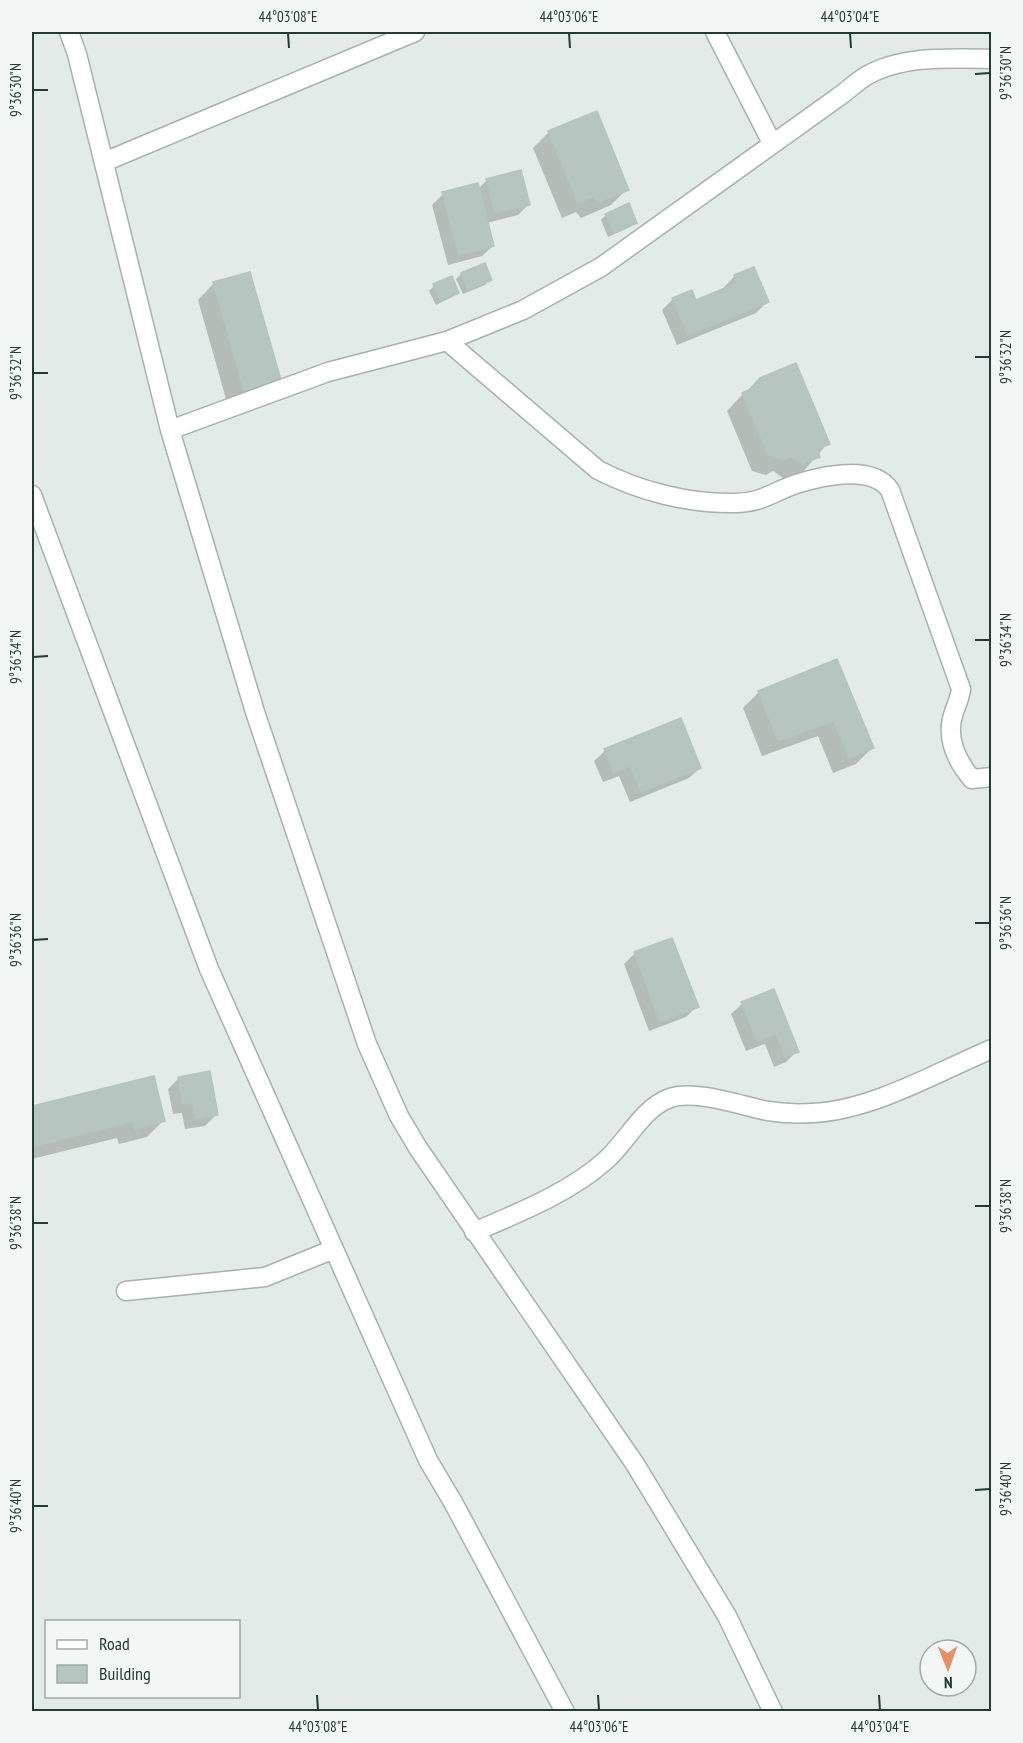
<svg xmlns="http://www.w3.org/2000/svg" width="1023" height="1743" font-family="'PT Sans Narrow',sans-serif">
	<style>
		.shadow { fill: #0003 }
		.building { fill: #b7c5c1; stroke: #b5c4bf; stroke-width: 1.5 }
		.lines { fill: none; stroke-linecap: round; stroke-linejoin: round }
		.minor-casing { stroke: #a5b2ae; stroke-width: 21 }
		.minor { stroke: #fff; stroke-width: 18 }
		.ticks { fill: none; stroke: #233a36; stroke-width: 2 }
		.neatline { fill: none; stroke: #233a36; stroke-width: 2 }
		.ticks-label { font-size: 15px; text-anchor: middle; fill: #233a36 }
	</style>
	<rect width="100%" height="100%" fill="#e2ebe7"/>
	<path class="shadow" d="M549,132L627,189L611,205L581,218L576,212L562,218L533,148Z
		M487,180L529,204L518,215L487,223L493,246L482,256L448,265L432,205L443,194L478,189Z
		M606,215L635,222L630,227L608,237L601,220Z
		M484,265L490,279L485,285L463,294L456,279L461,274Z
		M735,276L767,302L756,313L677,345L662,310L673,299L695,302L725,289L724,287Z
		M214,283L279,380L263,396L228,406L198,300Z
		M434,286L457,292L452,297L436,305L429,291Z
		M743,394L828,443L802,473L786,480L773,471L766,475L752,471L727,411Z
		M836,661L872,748L856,764L833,773L818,736L762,756L743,708L759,692Z
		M605,751L700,768L689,778L630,802L619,776L603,782L594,761Z
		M635,953L697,1006L686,1017L649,1031L624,964Z
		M742,1004L797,1051L786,1062L774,1067L765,1044L746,1051L731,1014Z
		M153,1078L163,1121L147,1137L119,1144L117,1138L32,1159V1107Z
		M179,1078L216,1115L205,1126L185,1129L182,1113L173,1114L168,1089Z"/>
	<path class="building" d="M597,111L629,190L598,202L593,197L578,203L548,131Z
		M521,170L530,205L495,213L486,179Z
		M478,183L494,246L459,255L442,192Z
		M629,203L637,223L614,233L605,214Z
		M485,263L492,280L468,290L461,273Z
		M754,267L769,302L688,335L672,298L692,290L696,300L737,283L734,275Z
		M250,272L281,380L244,391L213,282Z
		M452,276L459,293L441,301L433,284Z
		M796,363L830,444L817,449L820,457L802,464L790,456L784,460L768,455L742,393L749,390L760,378Z
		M837,659L874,748L849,758L834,721L778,741L758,691Z
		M681,718L701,768L641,792L630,766L614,773L604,749Z
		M672,938L699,1007L660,1022L634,952Z
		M774,989L799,1052L785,1057L776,1034L757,1041L741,1002Z
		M210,1071L218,1115L196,1119L192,1103L183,1104L178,1077Z
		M154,1076L165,1121L135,1129L133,1122L32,1147V1106Z"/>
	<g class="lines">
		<defs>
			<path id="minor" d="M69,32L77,54L170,430L255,712L367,1044L399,1116L418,1148L635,1464L727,1616L773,1712
				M715,32L772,143
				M104,162L415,32
				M447,341L598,470C639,491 688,504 735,503C761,503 773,492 796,484C822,476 872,464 890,490L961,689C960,698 957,703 954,712C945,737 956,760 972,779L992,777
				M170,430L328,372L447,341L523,310L601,267L837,98C846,92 854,84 863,78C898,55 951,58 992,59
				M32,495L209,969L428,1460L454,1504L565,1712
				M474,1232C518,1213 569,1193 605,1161C627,1142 642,1108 670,1098C694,1089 742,1106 768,1111C781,1113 799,1114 813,1113C873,1110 937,1072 992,1049
				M126,1291L265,1277L334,1249"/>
		</defs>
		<use href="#minor" class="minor-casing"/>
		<use href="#minor" class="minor"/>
	</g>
	<path class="ticks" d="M288,33L289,48M569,33L570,48M850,33L851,48M975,74L990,73M33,90H48M975,357H990M33,373H48M975,640H990M33,657L48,656M975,923H990M33,940L48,939M975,1206H990M33,1223H48M975,1490L990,1489M33,1506H48M317,1695L318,1710M598,1695L599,1710M879,1695L880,1710"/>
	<rect width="1023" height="1743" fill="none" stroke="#f2f7f5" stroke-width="66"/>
	<rect x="45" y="1620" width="195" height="78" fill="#f2f7f5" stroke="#9faba9" stroke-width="1.5"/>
	<rect x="57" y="1640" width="30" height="9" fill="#ffffff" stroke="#9faba9" stroke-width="1.5"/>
	<text x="99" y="1650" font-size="18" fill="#233a36">Road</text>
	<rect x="57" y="1665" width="30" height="18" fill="#b7c5c1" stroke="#9faba9" stroke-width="1.5"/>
	<text x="99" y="1680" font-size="18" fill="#233a36">Building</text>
	<g transform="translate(948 1668) rotate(179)"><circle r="28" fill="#f2f7f5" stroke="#9faba9" stroke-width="1.5"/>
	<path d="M0-4.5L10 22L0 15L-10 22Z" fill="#e59065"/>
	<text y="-9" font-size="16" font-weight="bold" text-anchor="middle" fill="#233a36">N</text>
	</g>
	<rect x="33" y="33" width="957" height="1677" class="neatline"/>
	<g class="ticks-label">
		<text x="288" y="22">44°03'08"E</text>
		<text x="569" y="22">44°03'06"E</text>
		<text x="850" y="22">44°03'04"E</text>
		<text transform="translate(1006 73) rotate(-90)" y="5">9°36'30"N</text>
		<text transform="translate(16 90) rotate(-90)" y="5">9°36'30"N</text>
		<text transform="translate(1006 357) rotate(-90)" y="5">9°36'32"N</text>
		<text transform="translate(16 373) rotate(-90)" y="5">9°36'32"N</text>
		<text transform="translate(1006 640) rotate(-90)" y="5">9°36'34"N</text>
		<text transform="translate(16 657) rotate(-90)" y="5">9°36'34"N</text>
		<text transform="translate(1006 923) rotate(-90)" y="5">9°36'36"N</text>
		<text transform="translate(16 940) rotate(-90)" y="5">9°36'36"N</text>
		<text transform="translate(1006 1206) rotate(-90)" y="5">9°36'38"N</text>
		<text transform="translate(16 1223) rotate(-90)" y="5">9°36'38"N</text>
		<text transform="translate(1006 1489) rotate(-90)" y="5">9°36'40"N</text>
		<text transform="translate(16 1506) rotate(-90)" y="5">9°36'40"N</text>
		<text x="318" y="1732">44°03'08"E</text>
		<text x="599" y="1732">44°03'06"E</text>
		<text x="880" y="1732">44°03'04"E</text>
	</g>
</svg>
